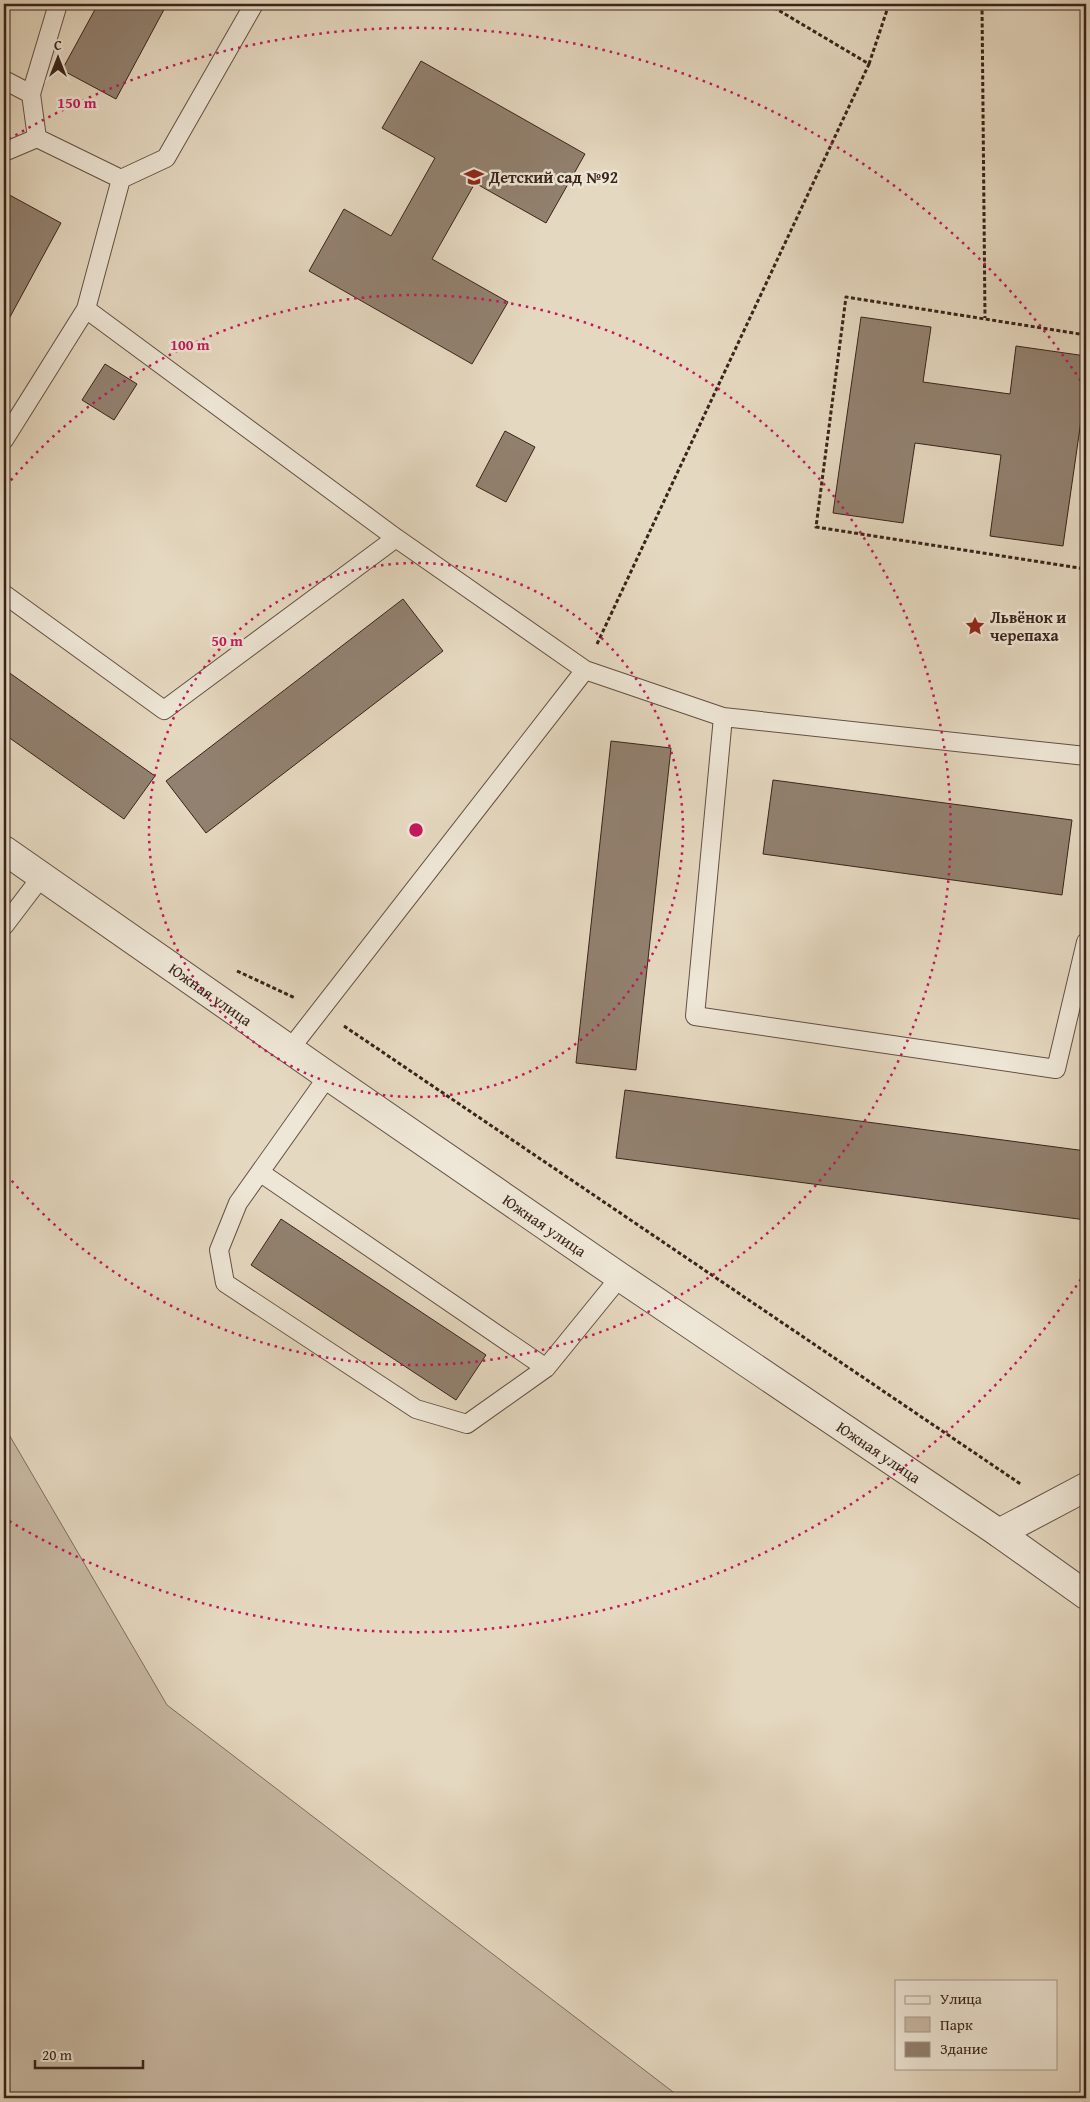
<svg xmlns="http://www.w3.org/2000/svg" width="1090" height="2102" font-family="'Gentium Book Plus',serif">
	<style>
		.green { fill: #c8b9a4; stroke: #806e5f }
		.building { fill: #928170; stroke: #39231a }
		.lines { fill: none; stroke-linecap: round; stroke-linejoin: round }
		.service-casing { stroke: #645044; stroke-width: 20 }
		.minor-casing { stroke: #645044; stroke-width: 30 }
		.tertiary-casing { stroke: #645044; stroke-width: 30 }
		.path { stroke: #39231a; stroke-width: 3; stroke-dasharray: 4 2.5; stroke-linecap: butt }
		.service { stroke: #eee6d6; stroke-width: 18 }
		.minor { stroke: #eee6d6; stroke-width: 28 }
		.tertiary { stroke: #eee6d6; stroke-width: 28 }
		.ring { fill: none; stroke: #c2185b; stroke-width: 2.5; stroke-dasharray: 2.5 5 }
		.labels { text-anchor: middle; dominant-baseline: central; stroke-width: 5; stroke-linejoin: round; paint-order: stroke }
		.poi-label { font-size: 16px; font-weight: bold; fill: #39231a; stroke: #eee6d6; text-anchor: start }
		.street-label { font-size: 16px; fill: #39231a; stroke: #eee6d6 }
		.centre { fill: #c2185b; stroke: #eee6d6; stroke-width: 2.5 }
		.ring-label { font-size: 15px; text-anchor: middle; font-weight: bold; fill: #c2185b; stroke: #eee6d6; stroke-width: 5; stroke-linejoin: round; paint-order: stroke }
	</style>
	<rect width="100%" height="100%" fill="#e5d8c0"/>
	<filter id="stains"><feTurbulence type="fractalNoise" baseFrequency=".004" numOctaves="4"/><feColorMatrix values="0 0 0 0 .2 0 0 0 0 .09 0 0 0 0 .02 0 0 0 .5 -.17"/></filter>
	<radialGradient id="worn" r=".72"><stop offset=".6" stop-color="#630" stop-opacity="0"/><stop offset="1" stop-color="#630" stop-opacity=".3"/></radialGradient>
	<path class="green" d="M4,1426L167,1705L681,2098H4Z"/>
	<path class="building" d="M98,4H167L116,99L62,70Z
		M421,61L585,154L546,223L475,183L432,259L508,302L472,364L309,271L344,209L391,236L435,158L382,128Z
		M4,192L61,223L4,328Z
		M861,317L931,327L923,382L1010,394L1016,346L1086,356V386L1063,546L990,536L1001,455L915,443L903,523L833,513Z
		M105,364L137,384L114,420L82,400Z
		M505,431L535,447L506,502L476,486Z
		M403,599L443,651L206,833L166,781Z
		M4,669L155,776L124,819L4,734Z
		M611,741L671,748L636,1070L576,1063Z
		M773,780L1072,820L1062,895L763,854Z
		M625,1090L1086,1151V1220L616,1158Z
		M281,1219L486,1355L456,1400L251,1265Z"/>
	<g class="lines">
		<defs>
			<path id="service" d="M58,4L31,94L37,138L121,179L166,158L254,4
				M4,80L31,94
				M4,152L37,138
				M121,179L86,309L396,538L585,670L723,717L1086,756
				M4,440L86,309
				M4,594L164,710L396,538
				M723,717L695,1016L1056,1069L1086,942
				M4,926L42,876
				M290,1049L585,670
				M328,1076L238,1203L219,1250L225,1283L416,1409L467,1424L546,1368L620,1277
				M261,1173L546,1368"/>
			<path id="minor" d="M999,1533L1086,1487"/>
			<g id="tertiary">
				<path id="s1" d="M4,850L328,1076L620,1277L999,1533L1086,1595"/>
			</g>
		</defs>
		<use href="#service" class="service-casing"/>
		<use href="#minor" class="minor-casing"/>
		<use href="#tertiary" class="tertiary-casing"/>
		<path class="path" d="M982,4L985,318
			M869,64L889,4
			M1086,335L846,297L816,527L1086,569
			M597,644L869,64L768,4
			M237,971L295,998
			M344,1026L1022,1485"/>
		<use href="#service" class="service"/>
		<use href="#minor" class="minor"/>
		<use href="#tertiary" class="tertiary"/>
	</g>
	<g class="ring">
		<circle cx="416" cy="830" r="267"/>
		<path d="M6 486A535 535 0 1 1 6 1174"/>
		<path d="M1085 1273A802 802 0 0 1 9 1521M9 139A802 802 0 0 1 1085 387"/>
	</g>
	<defs>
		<symbol id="school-bare" viewBox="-9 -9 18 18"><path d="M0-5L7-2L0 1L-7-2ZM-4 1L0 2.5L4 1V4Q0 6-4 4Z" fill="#8f2418" stroke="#eee6d6" stroke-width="2.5" paint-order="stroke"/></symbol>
		<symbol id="sight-bare" viewBox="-9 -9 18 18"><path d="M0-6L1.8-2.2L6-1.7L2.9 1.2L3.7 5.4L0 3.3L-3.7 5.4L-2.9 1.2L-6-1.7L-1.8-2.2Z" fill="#8f2418" stroke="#eee6d6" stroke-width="2.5" paint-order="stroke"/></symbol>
	</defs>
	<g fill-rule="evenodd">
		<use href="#school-bare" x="460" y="163" width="28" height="28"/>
		<use href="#sight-bare" x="961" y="612" width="28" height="28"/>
	</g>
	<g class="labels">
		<g class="poi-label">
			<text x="489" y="177">Детский сад №92</text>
			<text x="990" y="617">Львёнок и<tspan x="990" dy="18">черепаха</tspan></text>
		</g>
		<g class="street-label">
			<text stroke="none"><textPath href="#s1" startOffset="252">Южная улица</textPath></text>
			<text stroke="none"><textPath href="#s1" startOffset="658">Южная улица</textPath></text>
			<text stroke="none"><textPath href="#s1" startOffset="1062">Южная улица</textPath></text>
		</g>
	</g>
	<circle cx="416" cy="830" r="8" class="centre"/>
	<g class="ring-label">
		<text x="77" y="108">150 m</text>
		<text x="190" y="350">100 m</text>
		<text x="227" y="646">50 m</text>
	</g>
	<rect width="1090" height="2102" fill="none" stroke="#e5d8c0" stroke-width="20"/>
	<rect x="5" y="5" width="1080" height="2092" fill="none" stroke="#39231a" stroke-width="2.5"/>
	<rect x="10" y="10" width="1070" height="2082" fill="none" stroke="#39231a"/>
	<rect x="895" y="1980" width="162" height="90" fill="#eee6d6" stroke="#a6988b"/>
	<rect x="905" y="1996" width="25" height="8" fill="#eee6d6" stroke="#a6988b"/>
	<text x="940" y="2004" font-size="15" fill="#39231a">Улица</text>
	<rect x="905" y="2017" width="25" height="15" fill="#c8b9a4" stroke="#a6988b"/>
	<text x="940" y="2030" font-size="15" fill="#39231a">Парк</text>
	<rect x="905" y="2042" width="25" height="15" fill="#928170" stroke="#a6988b"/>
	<text x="940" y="2054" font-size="15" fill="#39231a">Здание</text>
	<g transform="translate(58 58)" stroke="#eee6d6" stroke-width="4" paint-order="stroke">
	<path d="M0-4L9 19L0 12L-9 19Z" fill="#39231a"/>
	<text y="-8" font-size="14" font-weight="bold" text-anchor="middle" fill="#39231a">С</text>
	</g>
	<path d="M35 2060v8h108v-8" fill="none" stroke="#39231a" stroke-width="2.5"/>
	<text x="42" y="2060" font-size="15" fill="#39231a" stroke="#eee6d6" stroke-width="4" paint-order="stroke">20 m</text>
	<rect width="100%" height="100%" filter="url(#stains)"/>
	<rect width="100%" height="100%" fill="url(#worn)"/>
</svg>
